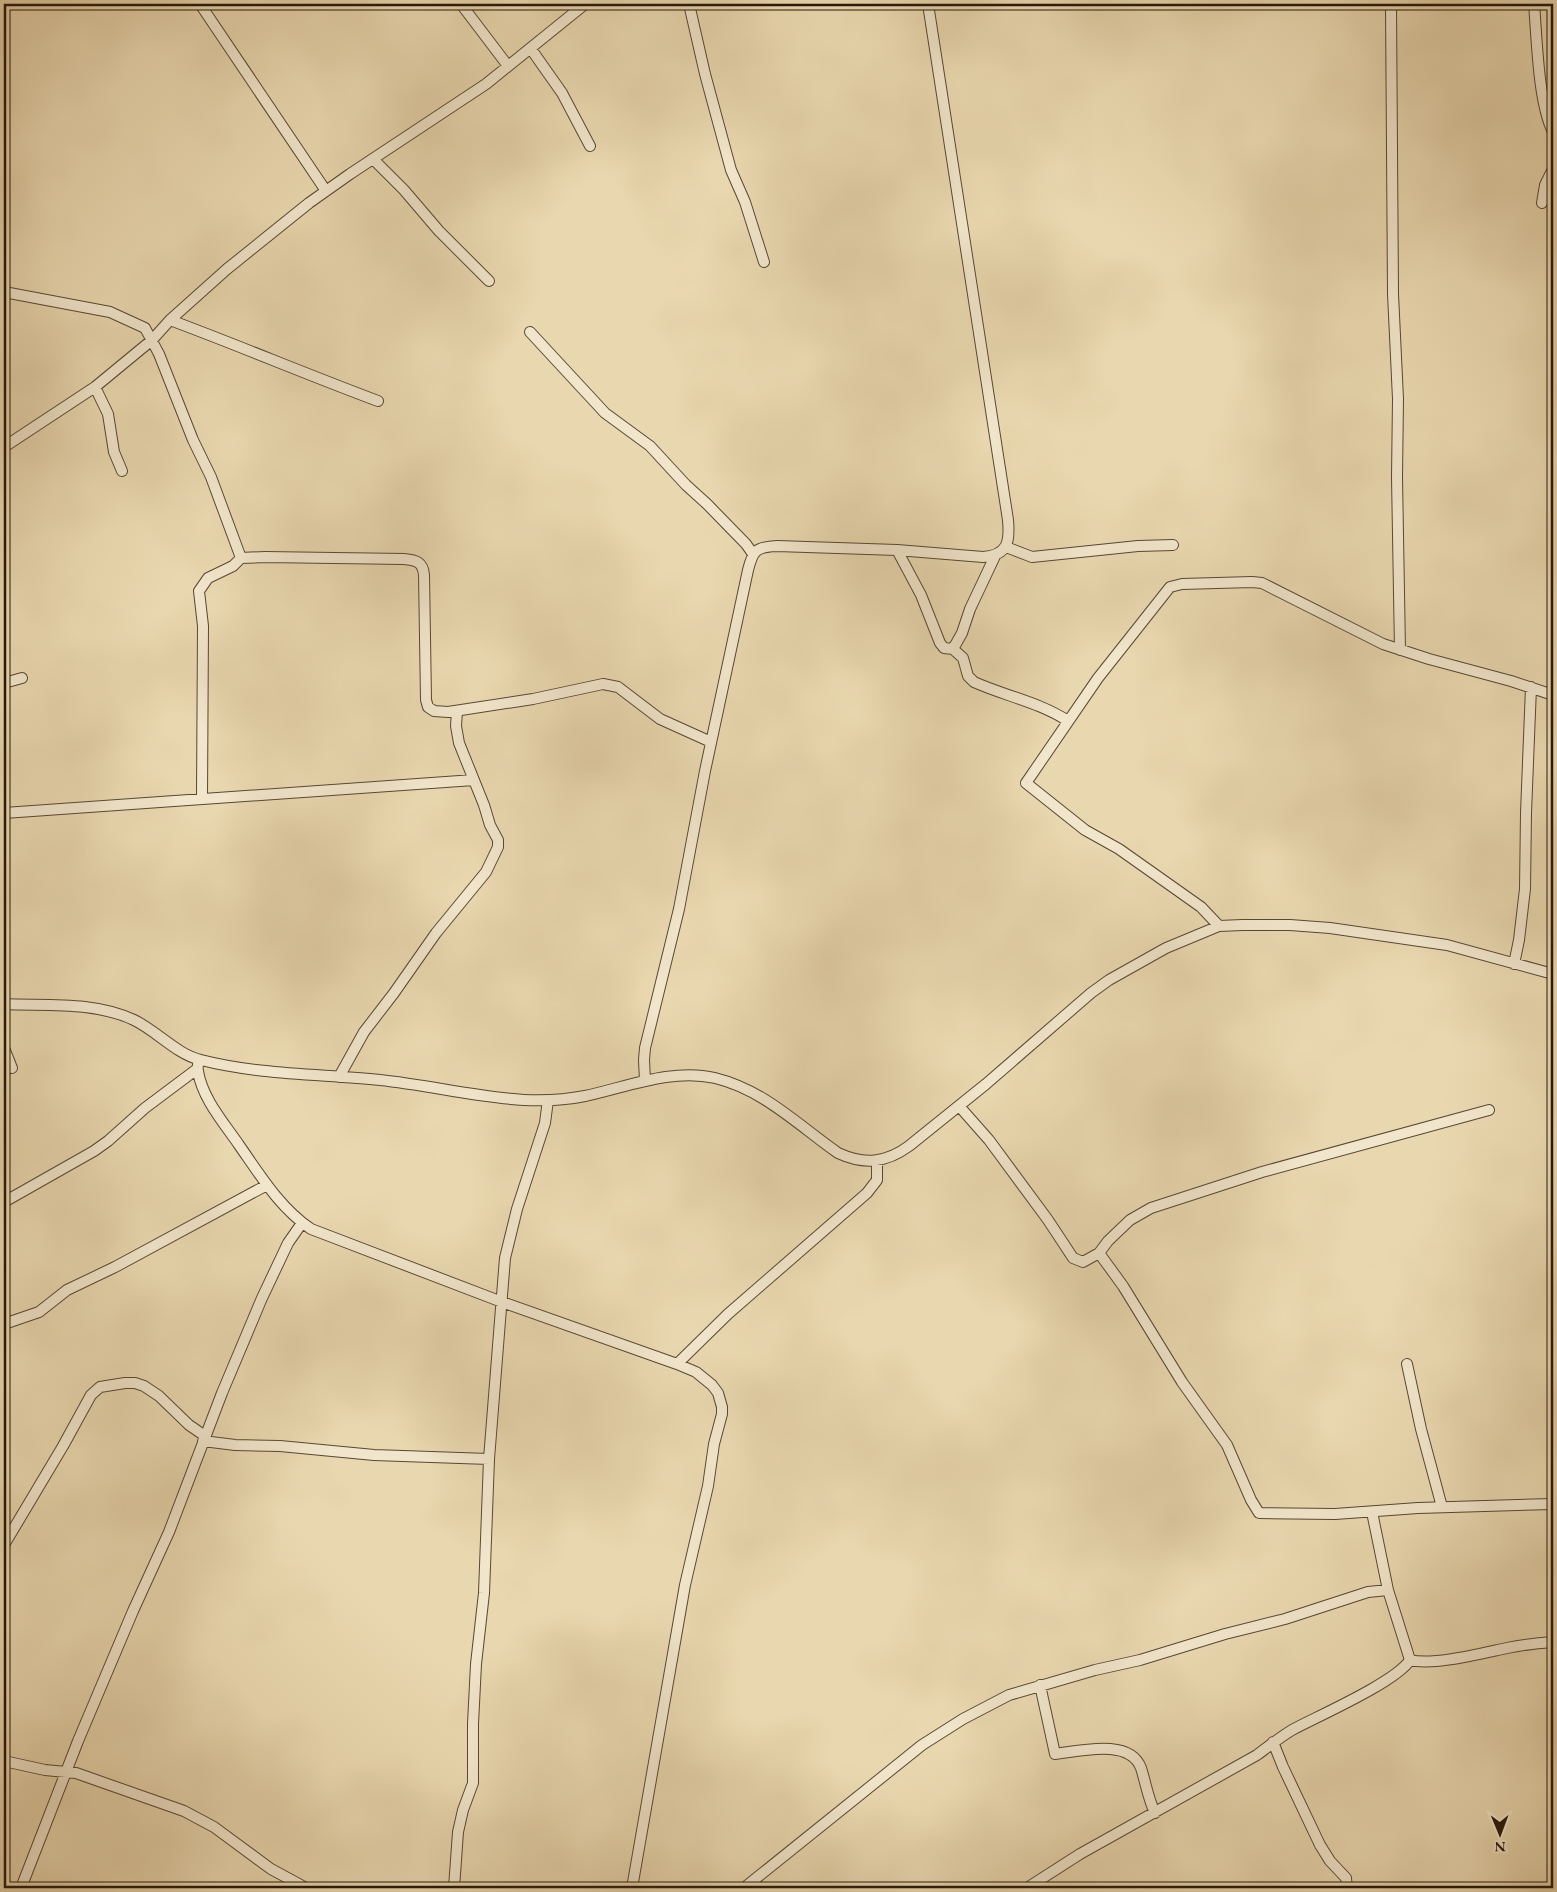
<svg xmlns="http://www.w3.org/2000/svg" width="1557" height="1892" font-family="'EB Garamond',serif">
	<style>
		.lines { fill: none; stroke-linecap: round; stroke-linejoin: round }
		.street-casing { stroke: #574834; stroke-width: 12 }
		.street { stroke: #f1e5cb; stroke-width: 10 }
	</style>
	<rect width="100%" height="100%" fill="#e9d7af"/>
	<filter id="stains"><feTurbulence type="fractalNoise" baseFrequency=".004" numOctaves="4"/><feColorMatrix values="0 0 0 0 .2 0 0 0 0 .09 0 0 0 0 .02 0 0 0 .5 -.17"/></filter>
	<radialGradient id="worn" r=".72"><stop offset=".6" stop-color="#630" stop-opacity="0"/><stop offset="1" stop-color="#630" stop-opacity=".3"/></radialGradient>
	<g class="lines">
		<defs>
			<path id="street" d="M200,4L326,191
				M461,4L508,66
				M689,4L705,74L731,170L745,202L764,262
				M1391,4L1393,294L1398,399L1397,477L1400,650
				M1534,4C1537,39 1538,102 1553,132
				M531,49L562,93L590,146
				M373,159L404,190L439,231L489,281
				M1542,203L1545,185L1553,169
				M4,292L110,312L145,328L159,354L193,440L211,477L241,558L233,566L208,578L199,591L203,626L202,798
				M170,320C240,346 308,375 378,401
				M530,332L605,413L650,446L686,485L707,504L746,544L753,554
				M95,387L108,414L114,452L122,471
				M4,447L95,387L152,340L170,320L227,269L309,203L350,174L486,84L585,4
				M1006,547L1032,557L1138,546L1173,545
				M897,550L921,595L940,643L944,648L953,649
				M995,556L970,609L962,633L953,649L963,658L968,676L974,682C1005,696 1039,702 1068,721
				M241,558L265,557L404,559C416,560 423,562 424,575L426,700L428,707L434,711L448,712L533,699L603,684L618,687L660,719L711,742
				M4,683L22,678
				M4,813L474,780
				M1219,926L1201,907L1119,849L1085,830L1026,783L1098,678L1170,587L1182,584L1252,582L1262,583L1383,644L1429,659L1511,681L1553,695
				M1514,964L1519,940L1525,889L1526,813L1531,687
				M4,1004C46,1006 94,1001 134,1020C157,1031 176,1054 201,1060C260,1075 321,1074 380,1080C428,1085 476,1097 524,1100C545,1101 565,1100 585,1096C627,1087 672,1068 715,1078C764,1090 798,1125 838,1153C864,1165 886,1163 909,1146L986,1084L1091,993L1109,980L1166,948L1219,926L1242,925H1290L1330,928L1447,945L1553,974
				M4,1048L12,1068
				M199,1060C198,1064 197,1067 198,1071C202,1098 224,1123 239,1145C260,1175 280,1208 311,1229L502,1302L677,1364L696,1372L712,1385L718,1393L722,1407V1414L714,1444L708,1486L685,1585L632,1888
				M339,1077L364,1032L394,993L436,933L486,872L498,847V840L490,825L484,805L459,743L456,726L457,711
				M645,1081L644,1060L645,1048L679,909L705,771L748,570C753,550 756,547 777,546L897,550L983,557C1008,555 1010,542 1008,520L928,4
				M959,1106L989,1140L1048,1220L1073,1258L1083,1262L1099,1253L1123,1286L1182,1382L1227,1445L1251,1500L1259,1513L1335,1514L1418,1508L1553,1504
				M4,1202L94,1151L108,1141L145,1108L197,1069
				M1099,1253L1108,1241L1130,1220L1151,1208L1262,1172L1489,1110
				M4,1324L39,1312L67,1290L115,1267L267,1185
				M677,1364L728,1314L867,1193L877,1180V1162
				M1407,1364L1421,1429L1442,1507
				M203,1441L235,1445L280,1446L374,1455L489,1459
				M1372,1512L1388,1590L1410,1660
				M4,1545L63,1446L91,1395L100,1387L125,1383H135L144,1386L159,1396L189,1425L205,1436
				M1410,1660C1433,1666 1483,1653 1507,1648C1522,1645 1538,1643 1553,1642
				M1040,1685L1055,1754C1080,1751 1130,1738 1141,1768C1146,1784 1148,1798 1155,1813
				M1273,1742L1283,1767L1320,1845L1330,1861L1346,1878L1347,1888
				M4,1761L45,1770L76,1773L184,1811L214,1827L271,1869L306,1888
				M21,1888L78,1741L133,1611L169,1532L222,1393L262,1298L288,1243L302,1223
				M454,1888L458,1832L463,1810L473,1783V1724L476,1664L484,1593L489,1459L505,1258L517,1209L545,1123L548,1100
				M744,1888L922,1745L963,1719L1009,1695L1095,1670L1140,1660L1225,1634L1285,1619L1368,1592L1388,1590
				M1027,1888L1080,1854L1257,1755C1269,1746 1279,1738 1292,1730C1318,1716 1396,1682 1410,1660"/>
		</defs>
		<use href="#street" class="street-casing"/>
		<use href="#street" class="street"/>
	</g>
	<rect width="1557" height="1892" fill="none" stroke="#e9d7af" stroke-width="20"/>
	<rect x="5" y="5" width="1547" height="1882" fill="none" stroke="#26180b" stroke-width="2.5"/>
	<rect x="10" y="10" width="1537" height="1872" fill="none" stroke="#26180b"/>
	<g transform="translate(1500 1834) rotate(179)" stroke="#f1e5cb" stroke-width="4" paint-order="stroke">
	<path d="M0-4L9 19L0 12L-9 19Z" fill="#26180b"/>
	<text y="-8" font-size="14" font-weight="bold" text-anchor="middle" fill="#26180b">N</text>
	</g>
	<rect width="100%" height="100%" filter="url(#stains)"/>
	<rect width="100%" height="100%" fill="url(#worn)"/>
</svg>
